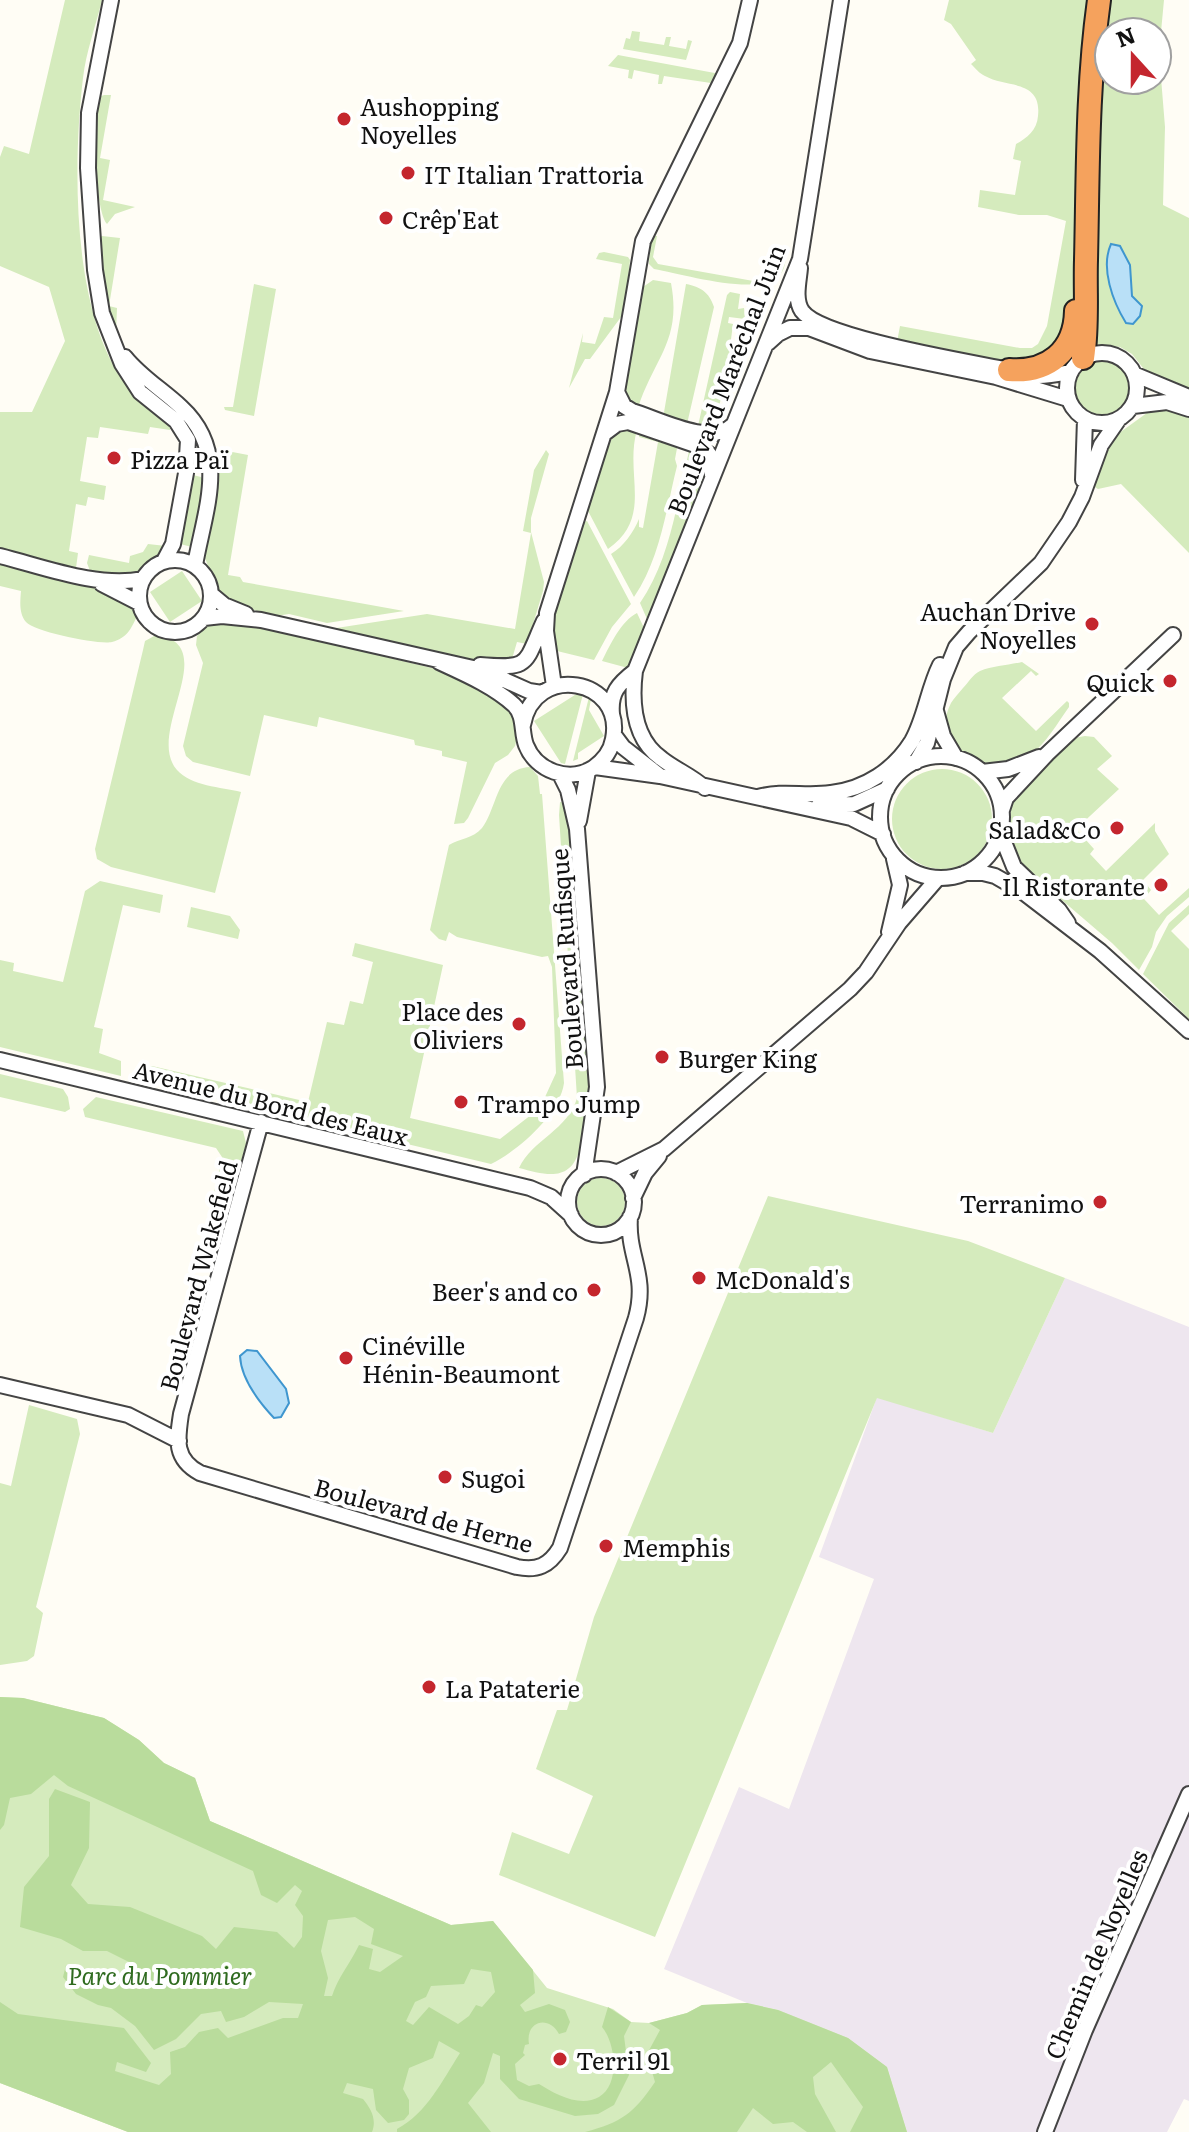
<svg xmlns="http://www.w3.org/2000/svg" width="1189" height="2132" font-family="Literata,serif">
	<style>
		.industrial { fill: #eee6ef }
		.green { fill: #d5ebbd; fill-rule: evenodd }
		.forest { fill: #b9dc9c; fill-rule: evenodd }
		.water { fill: #b9e0f7; stroke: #3f96cf; stroke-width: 2 }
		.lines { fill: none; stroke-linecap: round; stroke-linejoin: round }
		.minor-casing { stroke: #444; stroke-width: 18 }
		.highway-casing { stroke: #222; stroke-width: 26 }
		.minor { stroke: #fff; stroke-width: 14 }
		.highway { stroke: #f5a25d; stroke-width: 22 }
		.poi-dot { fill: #c4262e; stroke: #fff; stroke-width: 3 }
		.labels { text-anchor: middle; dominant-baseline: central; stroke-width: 8; stroke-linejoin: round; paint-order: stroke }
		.poi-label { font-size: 24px; fill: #111; stroke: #fff; text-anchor: start }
		.street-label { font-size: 24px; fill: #111; stroke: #fff }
		.park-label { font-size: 24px; font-style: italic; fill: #2f6b1f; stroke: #fff }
	</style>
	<rect width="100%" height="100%" fill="#fffdf5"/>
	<path class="industrial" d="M1065,1278L1189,1327V2101L1184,2099L1167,2132H907L887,2067L778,2010L747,2003L664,1969L739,1787L789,1809L874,1579L819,1557L877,1397L993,1433Z"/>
	<path class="green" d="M65,0H102C96,25 86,52 83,78C72,170 67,378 171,421L170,430L150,427L148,434L100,427L98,438L87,437L80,481L106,486L104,500L88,497L86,506L76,504L69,551L78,553L76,568L0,550V412H32L65,341L49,287L0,266V157L4,146L29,154Z
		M949,0H1091L1074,229L1073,321L1060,349L1016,366L897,342L900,326L1020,348H1032L1038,344L1047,326L1066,221L1047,215H1019L978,207L980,190L1015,195L1021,161L1013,159L1016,144C1027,138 1037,130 1038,116C1042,79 1006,88 985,76C980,74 975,68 971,64L976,60L951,24L944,20Z
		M1107,0H1164L1159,53L1165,127L1163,205L1189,218V394L1151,378L1132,354L1120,347L1091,344L1095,133ZM1109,32H1157V80H1109Z
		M632,31L640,32L639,41L664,45L666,37H671L669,46L686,49L688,40L692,41L686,60L623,49L626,38L630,39Z
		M618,55L720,74L710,92L711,83L664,76L662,84H658L659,75L634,70L632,79L628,78L629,70L608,66Z
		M104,95H111L100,158L110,160L103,200L135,207L115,214L107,224C94,209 93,117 99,97Z
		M102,236L120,238L109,306L117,308L116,333L108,313L97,240Z
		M651,236H657L653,257L658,264L759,282L761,274H768L772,255L787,254C785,262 785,271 778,277C755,296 683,274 654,269L649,264Z
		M604,252L628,257L630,260L625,307L621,317L590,359H585L569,388L583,333L582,342L595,344L604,317L613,318L622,264L596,259L599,253Z
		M653,280L671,283C682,341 654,358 638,408C627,403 626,395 626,384L643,287Z
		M254,284L276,289L254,416L225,410L224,407H233Z
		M686,284C701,287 709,292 714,307L687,424L663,418Z
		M730,292L740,294L738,309L744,308L745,319L729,317L728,323L733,324L730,347L735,357L728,362L715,428L698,426L727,295Z
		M1074 387a28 28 0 1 1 56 0a28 28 0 1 1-56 0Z
		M1164,409L1189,418V553L1121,484L1098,489L1093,486L1103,450L1107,451L1115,436L1151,410Z
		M618,429L637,430C624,474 654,517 608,549L587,509L611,438Z
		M640,431L678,443L675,459L677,466C666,510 660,559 634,597L611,554C624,546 633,533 639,519V527L643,528L658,442L639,437Z
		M690,447L698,449L708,468L647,619L640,603C671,558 677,500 690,447Z
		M222,450L248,455L228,575L240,577L243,582L404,611L327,623L289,614L276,616L257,611L228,601L219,594L203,553L219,456Z
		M546,450L549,454L531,518V532L544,582L543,591L527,644L517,642L512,659C451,664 388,643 330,629L427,614L515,629L531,533L523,531L534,470Z
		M193,475L201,477L204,481L192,547L180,544Z
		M587,521L631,604L612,627L594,660L557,651C545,609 570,562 584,522Z
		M148,544L166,546L159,558L136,576L90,571L87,563L89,555L129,563L130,556L143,552Z
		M0,564L86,585L129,600L137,616C131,629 127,638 112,642C99,645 35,632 26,622C19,614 20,602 21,591L0,586Z
		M182,571L202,601L170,622L150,592Z
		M637,613L644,628L628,668L602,661C610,645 621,621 637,613Z
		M217,621L261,627L440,670L491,694V698L514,714L517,738L515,746L508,755L495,763L468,818L464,823L454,824L467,762L442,756V751L415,745L414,740L319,717L317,727L264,715L250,776L193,762L186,756L183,746L203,663L196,645L197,636L207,625Z
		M156,635C224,644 144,733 177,770C191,786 221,787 241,792L215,893L111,867L97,859L95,849L143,650L145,641Z
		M1022,662L1039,674L1036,676L1031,671L1002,698L1036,731L1067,701L1069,703V707C1058,722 1046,744 1030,755C989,781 927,748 951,703C954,698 959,693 963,688C968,683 973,674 980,671C993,666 1009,665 1022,662Z
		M578,693L583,694L565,764L561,763L534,721Z
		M589,697L591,699L589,710L604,736L578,753V759L573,761Z
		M1085,736L1094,737L1112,756L1097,769L1119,789L1076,829L1094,849L1090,854L1106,871L1155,823V831L1169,854L1143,880L1151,890L1144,899L1159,915L1189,888V897L1167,916L1156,932L1152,947L1139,970L1112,943L1028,871L1015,854L1008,836L1012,803L1018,791L1074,738Z
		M530,767L538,776L540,794H542L564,1083C560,1114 518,1151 491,1164L139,1080L142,1069L152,1066L308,1102L327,1022L344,1025L350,1001L363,1004L373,962L352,956L355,943L443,965L410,1118L500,1139L540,1108L556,1073L552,967L548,956L542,957L457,937L449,932L446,941L439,939L430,930L449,845C460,838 473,839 482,828C498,806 496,769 530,767Z
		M892 819a50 50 0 1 1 100 0a50 50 0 1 1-100 0Z
		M560,802L567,803L572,825L591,1084L584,1128V1148H580C571,1183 546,1175 519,1168C532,1140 569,1129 577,1098L559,815Z
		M100,881L163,895L160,913L123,905L94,1027L103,1029L99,1053L121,1061V1076L0,1047V960L14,963L13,971L63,982L85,891Z
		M1189,905V914L1171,931L1189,949V1019L1143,974L1169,923Z
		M191,907L230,916L240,930L238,939L187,927Z
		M0,1074L63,1089L68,1097L70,1109L65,1112L0,1097Z
		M96,1097L243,1131L246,1143L230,1204L221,1207L213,1197L222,1157L216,1148L85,1117L83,1109Z
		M577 1202a24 24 0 1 1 48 0a24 24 0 1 1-48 0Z
		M768,1196L968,1241L1065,1278L993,1433L877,1398L655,1937L499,1875L512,1832L569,1854L593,1796L536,1769L557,1710H567L594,1617Z
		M29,1405L77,1419L80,1434L36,1607L43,1613L34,1656L27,1661L0,1665V1483L11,1486Z
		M0,1697L23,1698L104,1718L139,1740L164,1763L195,1778L210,1821L451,1925L493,1921L547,1988L613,2009L631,2022L649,2023L687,2013L702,2005L747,2003L778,2010L848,2038L887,2067L907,2132H128L0,2083Z"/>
	<path class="forest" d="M0,1697L23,1698L104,1718L139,1740L164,1763L195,1778L210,1821L451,1925L493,1921L533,1970L535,1993L520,2005L525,2012L549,2004L565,2010L570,2022L566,2032L559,2034C548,2014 525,2022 529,2044L525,2045L523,2053L525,2055L515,2064L517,2080L529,2086L539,2084C555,2094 580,2108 599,2097C621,2084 615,2042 602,2027L608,2007L631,2022L624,2036L629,2075L614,2105L598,2114L575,2116L519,2099L500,2079V2056L493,2053L484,2083L468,2103L491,2132H397V2129C427,2113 442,2081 460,2053L439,2041L433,2058L409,2068L403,2089L409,2100V2114L404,2120L388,2123L376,2110L373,2089L347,2083L343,2093L363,2099C371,2109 377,2119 372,2132H128L0,2083V2002L18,2014L124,2028L151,2063L146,2072L117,2062L115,2071L159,2085L171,2074L170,2052L185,2047L199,2032L218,2028L228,2038L283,2018H298L303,2004L269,2002L244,2017L226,2022L221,2011L201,2014L176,2039L154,2050L135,2026L111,2008L98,2005L76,1994L63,1977L66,1965L90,1969L119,1982L129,1962L107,1951H83L61,1939L20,1927L24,1887L49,1856V1799L55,1789L90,1802L89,1848L71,1885L88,1904L130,1907L202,1936L216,1949L234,1927L277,1932L294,1948L302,1937L303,1916L295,1905L302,1891L295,1885L277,1903L261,1895L253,1871L68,1786L54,1775L31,1794L10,1798L4,1825L0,1830ZM355,1917L374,1929L371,1944L403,1956L380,1972L369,1969L373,1949L359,1945C350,1964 338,1977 332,1996H324L328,1978L321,1951L328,1920ZM471,1969L491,1972L495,1992L482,2007L476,2005L469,2016L458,2024L429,2007L413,2025L406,2021L415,2002L426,1997L431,1986L464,1984Z
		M747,2003L778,2010L848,2038L887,2067L907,2132H850L863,2107L831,2062L813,2077L815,2094L836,2132H807L793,2122L773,2124L753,2108L737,2132H585C622,2122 633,2114 655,2082L647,2054L660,2030L649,2023L687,2013L702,2005Z"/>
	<path class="water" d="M1111,244L1120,246L1130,265L1132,296L1142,306L1140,316L1133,324L1126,323C1113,302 1100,268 1111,244Z
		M247,1350L257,1351L286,1389L289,1403L281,1417L274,1418C259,1402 241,1378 240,1356Z"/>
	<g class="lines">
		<defs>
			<path id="minor" d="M111,0L89,113L88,168L95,270L102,313L122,364L140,392L176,421L188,440L186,473L173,544L164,561
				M800,268C799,281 794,299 802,311C821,338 971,362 1009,370C1031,379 1047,376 1071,372
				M768,343L778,334L790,328H809L870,351L996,377L1068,399
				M1067 388a35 35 0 1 1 70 0a35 35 0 1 1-70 0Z
				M125,357C141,377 163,390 181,407C230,452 205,509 195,565
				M1136,375L1189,397
				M617,392L624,406L632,411C659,419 710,447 733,425
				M1133,406L1167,402L1189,409
				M605,433L617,424L628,422L695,445L709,454L712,475
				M1083,480L1085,419
				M0,556C44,567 97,588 143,579
				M139 596a36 36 0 1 1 72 0a36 36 0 1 1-72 0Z
				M102,584L139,603
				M212,595L224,605L246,614
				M204,618L222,616L261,620L482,670L529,691L542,693
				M439,662C465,674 493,686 514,705C525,716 521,732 526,745C536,771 569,783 593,768C603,761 611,751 613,739C625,678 534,662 523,725
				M480,665C531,669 524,665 544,621
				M554,686L546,631L547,613L617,392L643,241L740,43L750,0
				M936,711L943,736L956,758
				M612,714C610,693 618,684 635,671
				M614,735L623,747L660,776
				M880 817a61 61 0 1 1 122 0a61 61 0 1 1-122 0Z
				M916,762L927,743L943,679L956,647L969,632L1041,563L1069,522L1082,497L1101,445L1119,419
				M595,767L660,776L851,818L883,834
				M982,772L1008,769L1039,757
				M560,774L568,790L577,829L597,1087L584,1175
				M705,788C692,776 676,770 662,759C633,739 631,703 635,671L800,259L841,0
				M758,797C785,790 805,797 831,793C865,789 894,770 912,741C925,718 928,689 940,665
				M819,805L854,804L887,789
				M1002,810L1006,798L1047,754L1173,635
				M579,821L588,771
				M1000,832L1014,867L1059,910L1068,923
				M965,873H983L995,876L1023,892L1100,951L1189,1031
				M889,932L900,885L894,859
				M0,1060L530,1188L551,1197L571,1215
				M261,1122L181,1414C177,1440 174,1459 200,1473L517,1567C537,1571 549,1566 560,1548L636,1318C648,1274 627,1257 630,1217
				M568 1202a33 33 0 1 1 66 0a33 33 0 1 1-66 0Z
				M616,1173L664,1149L850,989L866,972L899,923L938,878
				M633,1198L645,1173L659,1156
				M0,1385L128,1415L179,1441
				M1045,2132L1085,2030L1189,1794"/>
			<path id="highway" d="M1083,358C1088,325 1085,293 1086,260C1088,173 1087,86 1099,0
				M1009,370C1047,373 1075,352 1076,311"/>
		</defs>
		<use href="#minor" class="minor-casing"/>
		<use href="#highway" class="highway-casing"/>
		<use href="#minor" class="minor"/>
		<use href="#highway" class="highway"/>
	</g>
	<g class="poi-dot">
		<circle cx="344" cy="119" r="8"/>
		<circle cx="408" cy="173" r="8"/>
		<circle cx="386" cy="218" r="8"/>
		<circle cx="114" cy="458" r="8"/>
		<circle cx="1092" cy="624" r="8"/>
		<circle cx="1170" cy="681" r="8"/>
		<circle cx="1117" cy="828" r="8"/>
		<circle cx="1161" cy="885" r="8"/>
		<circle cx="519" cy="1024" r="8"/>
		<circle cx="662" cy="1057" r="8"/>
		<circle cx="461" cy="1102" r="8"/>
		<circle cx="1100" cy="1202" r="8"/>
		<circle cx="699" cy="1278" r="8"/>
		<circle cx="594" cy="1290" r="8"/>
		<circle cx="346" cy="1358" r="8"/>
		<circle cx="445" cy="1477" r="8"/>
		<circle cx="606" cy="1546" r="8"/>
		<circle cx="429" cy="1687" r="8"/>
		<circle cx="560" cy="2059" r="8"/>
	</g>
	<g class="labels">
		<g class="poi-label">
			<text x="360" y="105">Aushopping<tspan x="360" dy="28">Noyelles</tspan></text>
			<text x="424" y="173">IT Italian Trattoria</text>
			<text x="402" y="218">Crêp'Eat</text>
			<text x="130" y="458">Pizza Paï</text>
			<text x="1076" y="610" text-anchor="end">Auchan Drive<tspan x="1076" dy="28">Noyelles</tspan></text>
			<text x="1154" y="681" text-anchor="end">Quick</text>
			<text x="1101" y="828" text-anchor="end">Salad&amp;Co</text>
			<text x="1145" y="885" text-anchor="end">Il Ristorante</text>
			<text x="503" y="1010" text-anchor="end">Place des<tspan x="503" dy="28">Oliviers</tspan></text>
			<text x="678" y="1057">Burger King</text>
			<text x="477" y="1102">Trampo Jump</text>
			<text x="1084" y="1202" text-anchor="end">Terranimo</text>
			<text x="715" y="1278">McDonald's</text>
			<text x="578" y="1290" text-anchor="end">Beer's and co</text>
			<text x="362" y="1344">Cinéville<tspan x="362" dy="28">Hénin-Beaumont</tspan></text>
			<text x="461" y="1477">Sugoi</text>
			<text x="622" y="1546">Memphis</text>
			<text x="445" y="1687">La Pataterie</text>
			<text x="576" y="2059">Terril 91</text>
		</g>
		<g class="street-label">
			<text transform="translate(725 379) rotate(-69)">Boulevard Maréchal Juin</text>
			<text transform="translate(565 959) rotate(-94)">Boulevard Rufisque</text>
			<text transform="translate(271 1102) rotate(14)">Avenue du Bord des Eaux</text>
			<text transform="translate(197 1275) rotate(-75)">Boulevard Wakefield</text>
			<text transform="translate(424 1514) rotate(15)">Boulevard de Herne</text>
			<text transform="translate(1095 1954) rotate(-67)">Chemin de Noyelles</text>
		</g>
		<g class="park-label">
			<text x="160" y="1974">Parc du Pommier</text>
		</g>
	</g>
	<g transform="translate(1133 56) rotate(339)"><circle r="38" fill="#ffffff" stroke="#a0a0a0" stroke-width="2"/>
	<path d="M0-6L14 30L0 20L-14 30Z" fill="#c4262e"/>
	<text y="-12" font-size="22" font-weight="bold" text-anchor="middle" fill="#111111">N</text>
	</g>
</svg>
